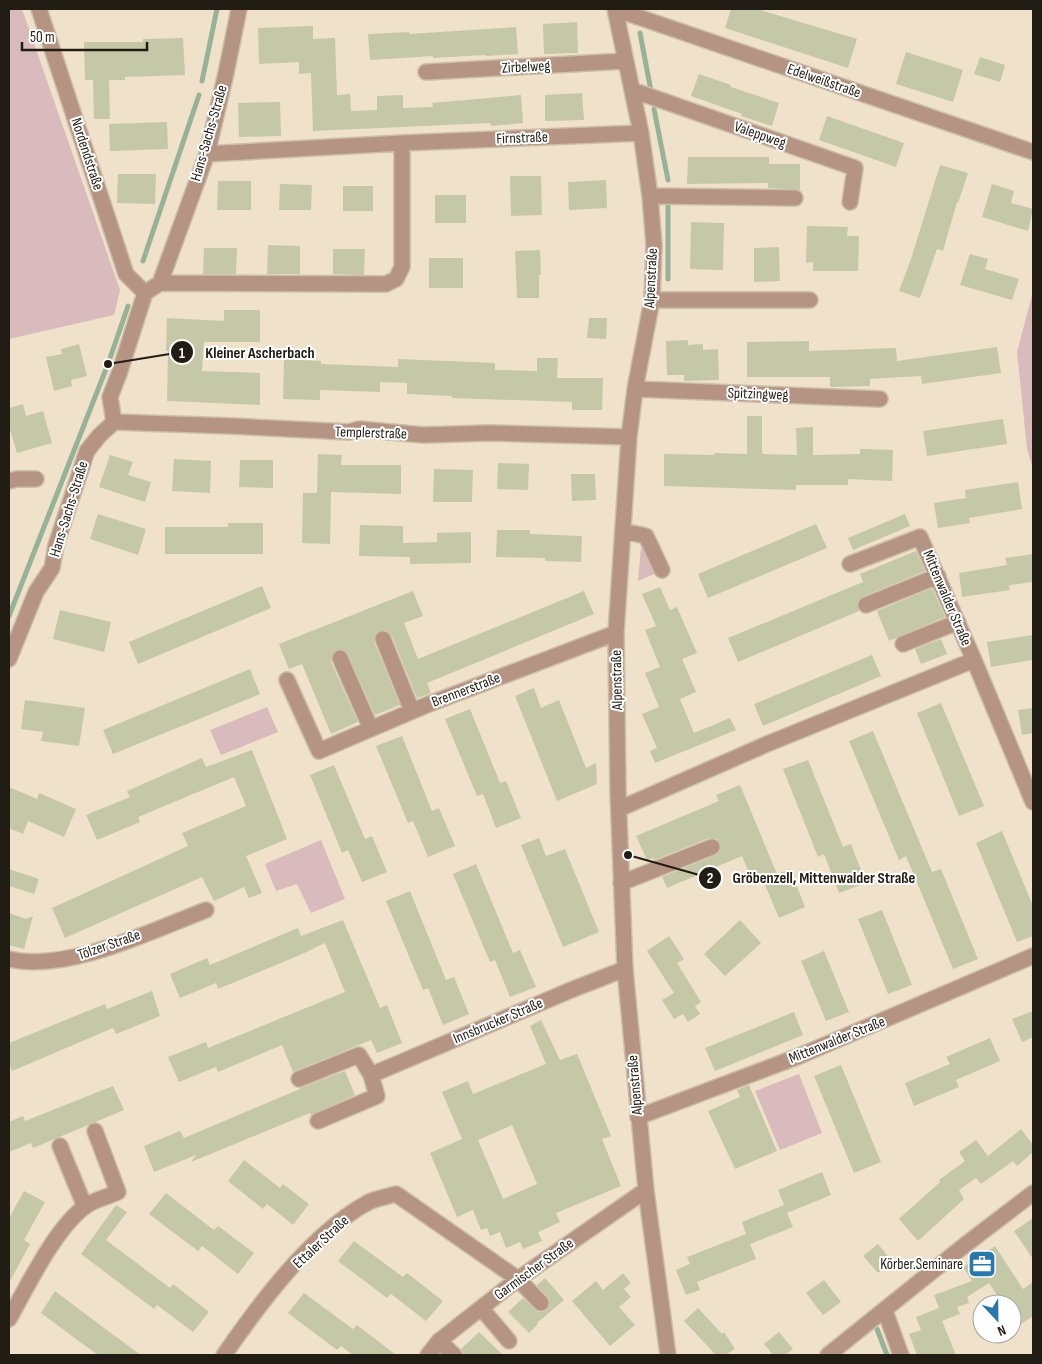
<svg xmlns="http://www.w3.org/2000/svg" width="1042" height="1364" font-family="'Sofia Sans Condensed',sans-serif">
	<style>
		.green { fill: #d9bbbd }
		.lines { fill: none; stroke-linecap: round; stroke-linejoin: round }
		.stream { stroke: #98b298; stroke-width: 5 }
		.building { fill: #c4c8a6; fill-rule: evenodd }
		.minor-casing { stroke: #cbbfa9; stroke-width: 18 }
		.minor { stroke: #b69484; stroke-width: 15 }
		.labels { text-anchor: middle; dominant-baseline: central; stroke-width: 4; stroke-linejoin: round; paint-order: stroke }
		.street-label { font-size: 15px; fill: #221d14; stroke: #fff }
		.poi-label { font-size: 15px; fill: #221d14; stroke: #fff; text-anchor: end }
		.leader { fill: none; stroke: #221d14; stroke-width: 2 }
		.callout-dot { fill: #221d14; stroke: #fff; stroke-width: 2 }
		.mark-label { font-size: 15px; text-anchor: middle; font-weight: bold; fill: #fff }
		.callout-label { font-size: 16px; text-anchor: middle; font-weight: bold; fill: #221d14; stroke: #fff; stroke-width: 4; stroke-linejoin: round; paint-order: stroke }
	</style>
	<rect width="100%" height="100%" fill="#f0e2ca"/>
	<path class="green" d="M9,9H22L120,290L114,315L9,339Z
		M1033,291V469L1027,449L1017,352Z
		M641,546L647,547L657,573L638,581Z
		M267,707L278,732L221,755L210,730Z
		M321,840L345,899L311,913L297,884L276,891L265,864Z
		M799,1074L822,1133L780,1150L755,1091Z"/>
	<g class="lines">
		<path class="stream" d="M640,33L651,91
			M202,81L217,9
			M654,109L668,180
			M143,261L199,95
			M668,279V205
			M9,616L108,364L128,306
			M877,1329L887,1355"/>
	</g>
	<path class="building" d="M731,9H757L857,39L848,68L725,28Z
		M577,22L578,53L544,54L543,24Z
		M313,26V39L335,38L337,95L350,94L351,111L377,110V96L403,95V108L433,107L432,103L521,95L523,123L491,126L490,123L313,131L311,73L299,74V62L259,64L258,28Z
		M516,27L518,54L486,56V55L433,58V56L370,60L368,34L409,32V34Z
		M183,38L185,75L125,77V80H109L110,119H94L93,80H85L84,42H143V39Z
		M906,52L963,70L953,102L896,84Z
		M980,57L1005,65L1000,82L974,74Z
		M699,74L731,85V87L779,103L772,126L741,116L742,114L691,96Z
		M582,93L584,120L545,121V95Z
		M280,102L281,136L239,137L238,103Z
		M827,116L904,143L896,167L819,140Z
		M167,122L168,149L110,151L109,124Z
		M688,157H769V164H800V190L768,188V183L687,184Z
		M940,165L968,173L958,203L957,202L943,251L937,249L920,298L899,291L911,259Z
		M118,174H156L155,204L117,203Z
		M510,176H541L542,215L511,216Z
		M606,180L607,208L569,210L568,182Z
		M218,181H251V210H217Z
		M280,184L312,185L311,210H279Z
		M992,184L1014,191L1011,203L1033,209L1028,231L982,217Z
		M343,186H373V211H343Z
		M435,195H466V223H435Z
		M691,222L724,223L723,270L690,269Z
		M807,226L848,227L847,236H859L858,271H813V262L806,263Z
		M268,245L300,246V274H267Z
		M779,247L780,281L754,282V248Z
		M204,248H237L236,274H203Z
		M333,249H365L364,275L333,274Z
		M540,250L541,275H539V298H517L515,251Z
		M970,254L988,259L985,269L1019,279L1012,300L960,285Z
		M429,258H463V288H429Z
		M224,310H260V342H204L202,371L260,373V405L167,401L168,351H166L167,318L224,321Z
		M589,318H607L606,339L587,338Z
		M688,340V345L703,344V350L718,349L719,380L684,381V375H667L666,341Z
		M809,341V351L896,348L897,361L997,347L1001,373L922,384L921,376L870,379V386L830,387V377H747V342Z
		M79,344L87,376L71,380L72,386L54,391L46,357L62,354L61,349Z
		M537,358H558L557,378H603L602,410H572V402L452,398V396L407,394V383L380,382V392L320,390V400L283,399L284,359L321,361V364L398,367V359L495,363V370L537,371Z
		M23,404L26,416L43,411L52,443L17,453L9,426V408Z
		M747,416H762V454L797,455L796,428L813,427V455L860,454V449L893,450L892,481L848,479V485H796V490L664,486V454L714,455V453L747,454Z
		M1003,419L1007,444L927,456L923,431Z
		M318,454L342,455L341,465H401V494L331,492L330,544L302,543L303,493H317Z
		M110,455L133,462L128,475L151,482L145,502L99,487Z
		M174,459L211,461L210,493L172,491Z
		M240,460H273V488L239,487Z
		M498,463L529,464L528,490L497,489Z
		M434,469L473,470L472,502H433Z
		M571,474H595L596,500L572,501Z
		M1018,482L1022,509L969,518L970,523L938,528L934,503L966,498L965,490Z
		M98,514L146,529L138,555L90,539Z
		M905,514L910,526L853,550L848,538Z
		M228,523H263V554H165V527H228Z
		M816,524L827,548L708,598L698,574Z
		M360,525L403,526V543L437,542V533L471,532V563L410,564V557L359,556Z
		M497,530H530V534L582,536L581,562L545,561V558L496,557Z
		M916,551L925,571L862,597L857,603L859,611L738,662L728,638L863,582L860,574Z
		M1033,554V582L1009,585L1010,590L962,597L959,573L1007,565L1005,558Z
		M262,586L271,608L138,664L129,642Z
		M660,587L670,610L677,607L697,653L682,659L696,692L680,699L694,733L730,718L736,730L655,763L650,751L657,748L642,714L659,707L645,673L660,667L645,630L656,626L642,594Z
		M932,588L945,617L889,641L877,611Z
		M413,591L423,616L404,623L418,659L584,591L594,614L427,683L431,693L417,698L392,636L385,630L379,631L374,637V642L400,705L375,715L348,654L342,649L336,650L331,656V662L358,722L331,734L302,664L289,669L279,644Z
		M60,610L111,622L104,652L53,639Z
		M1033,635V660L991,667L987,642Z
		M941,639L947,654L921,664L915,649Z
		M872,655L881,676L763,726L754,704Z
		M250,669L260,694L113,754L103,730Z
		M534,688L541,708L559,700L586,768L596,763L597,784L557,801L515,696Z
		M25,700L85,708L79,746L41,741L43,732L21,729Z
		M941,703L984,806L959,816L917,713Z
		M1033,708V733L1022,735L1018,710Z
		M470,709L500,783L506,781L521,818L496,828L483,794L477,796L445,719Z
		M873,731L932,872L941,869L978,959L953,969L906,856L899,860L849,741Z
		M402,736L432,811L439,808L455,846L428,857L413,821L408,823L376,746Z
		M252,750L287,839L246,856L262,893L249,898L244,887L214,901L202,877L65,938L52,908L188,846L182,833L246,806L234,777L138,817L140,822L97,840L86,815L130,797L127,791L202,758L206,767Z
		M808,760L843,847L851,844L866,883L839,893L824,854L818,857L783,769Z
		M334,765L365,839L372,836L387,872L362,882L348,850L342,853L310,775Z
		M740,785L777,874L790,869L805,907L779,918L763,880L754,884L742,856L667,888L662,877L716,855L721,848L717,839L709,838L654,860L653,858L647,860L636,836L719,801L716,795Z
		M9,787L37,799L39,793L76,809L64,837L28,821L23,834L9,828Z
		M1002,831L1033,906V936L1017,942L976,843Z
		M539,838L546,856L565,849L599,932L563,947L521,845Z
		M476,864L513,953L520,950L536,987L510,997L495,960L490,962L453,874Z
		M9,869L39,879L34,894L9,886Z
		M410,891L446,980L454,977L469,1014L443,1025L428,988L423,990L386,901Z
		M882,910L912,985L888,994L858,919Z
		M9,913L26,919L33,916L24,949L9,945Z
		M343,920L380,1008L387,1005L402,1043L377,1053L371,1040L293,1072L282,1045L218,1072L216,1067L179,1082L168,1057L206,1042L208,1048L345,992L325,943L300,955L218,989L216,983L180,998L170,974L207,958L210,965L298,928L301,936Z
		M740,920L761,943L725,976L704,954Z
		M669,936L684,959L677,963L701,1002L695,1006L700,1014L688,1022L683,1014L674,1019L662,1000L674,993L647,951Z
		M824,951L849,1012L826,1021L801,961Z
		M152,991L160,1016L116,1034L113,1028L12,1071L9,1063V1043L105,1004L107,1009Z
		M1033,1011V1037L1022,1042L1012,1019Z
		M794,1012L803,1035L715,1071L705,1048Z
		M541,1020L560,1060L577,1054L611,1136L602,1139L621,1186L556,1213L560,1222L538,1232L542,1241L523,1249L520,1242L506,1248L500,1232L490,1236L487,1228L481,1230L473,1210L457,1217L430,1153L462,1139L442,1092L468,1081L473,1094L546,1064L530,1026ZM512,1125L537,1184L503,1199L478,1140Z
		M990,1038L1000,1061L956,1080L959,1087L914,1106L905,1083L950,1064L946,1057Z
		M841,1065L881,1162L854,1173L814,1076Z
		M345,1071L355,1095L311,1115L310,1113L191,1162L196,1155L154,1172L144,1146L180,1131L184,1138L300,1089V1088Z
		M749,1085L777,1151L735,1169L708,1111L740,1097L737,1090Z
		M113,1086L124,1110L33,1148L31,1143L9,1152V1122L23,1116L25,1121Z
		M1021,1129L1033,1145V1152L1017,1166L1013,1161L981,1184L976,1178L959,1190L964,1199L918,1241L899,1219L940,1182L939,1180L965,1161L959,1152L976,1140L988,1156Z
		M244,1160L280,1188L283,1184L309,1204L293,1225L267,1204L263,1209L228,1181Z
		M822,1172L831,1195L787,1213L793,1227L750,1244L756,1259L697,1282L700,1290L686,1295L676,1270L690,1264L687,1257L746,1234L742,1222L784,1205L778,1190Z
		M24,1191L45,1202L24,1240L30,1244L9,1283V1218Z
		M166,1193L214,1230L218,1226L254,1253L238,1274L202,1246L198,1251L149,1214Z
		M116,1205L127,1212L106,1240L170,1288L173,1284L209,1312L193,1332L157,1305L154,1309L81,1254Z
		M1033,1218V1259L1014,1231Z
		M354,1241L403,1277L407,1273L443,1301L426,1321L391,1294L387,1298L338,1261Z
		M878,1244L892,1261L878,1273L863,1256Z
		M995,1246L1023,1289L1033,1282V1316L1018,1326L1012,1317V1304H1003L989,1283L967,1297L969,1303L957,1307L960,1314L942,1321L956,1355H917L909,1334L921,1330L916,1317L939,1308L934,1295L972,1281L963,1267Z
		M623,1273L631,1283L624,1289L631,1297L619,1307L635,1325L610,1346L572,1301L596,1281L603,1290Z
		M545,1278L564,1300L537,1323L538,1324L529,1333L508,1312L523,1298L538,1312H543L547,1310L550,1305V1300L537,1285Z
		M824,1280L841,1302L823,1315L806,1293Z
		M55,1291L104,1328L141,1355H98L76,1339L41,1313Z
		M304,1293L353,1329L357,1325L396,1355H353L341,1346L337,1350L288,1313Z
		M698,1308L722,1334L724,1332L735,1349L725,1355H716L684,1321Z
		M479,1332L503,1355H463L461,1349Z
		M779,1332L793,1349L785,1355H773L764,1344Z"/>
	<g class="lines">
		<defs>
			<path id="minor" d="M39,9L126,274L145,293
				M615,9L641,133L650,196L654,245L652,300L635,389L629,437L616,633L618,793L625,969L646,1190L668,1355
				M615,9L1033,152
				M426,72L625,61
				M632,90L855,168L850,202
				M207,154L402,143L641,133
				M650,196L795,198
				M160,283L386,284L396,279L402,267V143
				M652,300H810
				M635,389L880,399
				M114,422L231,426L349,432L359,429L423,435L490,433L629,437
				M9,481L17,479H36
				M623,531L646,536L662,570
				M850,564L920,537L974,660
				M866,605L938,576
				M383,639L412,711
				M903,644L958,622
				M340,658L371,729
				M9,659L36,592L52,568L56,545L87,451L99,436L114,422L110,397L119,374L145,293L160,283L207,154L226,73L239,9
				M287,680L319,751L429,704L616,633
				M619,809L767,744L974,660L1033,802
				M621,883L712,847
				M9,959C66,973 151,931 206,910
				M371,1075L571,990L625,969
				M299,1079L359,1055L371,1075L377,1096L318,1121
				M638,1117L797,1057L1033,956
				M60,1146L85,1207
				M481,1308L509,1341
				M885,1311L901,1355
				M9,1319C28,1285 54,1231 83,1208C92,1200 108,1197 118,1192L95,1131
				M439,1341L454,1355
				M224,1355C260,1303 311,1234 367,1203C375,1198 387,1197 396,1194L518,1279L541,1303
				M428,1355L439,1341L518,1279L646,1190
				M828,1355L965,1245L1033,1193"/>
		</defs>
		<use href="#minor" class="minor-casing"/>
		<use href="#minor" class="minor"/>
	</g>
	<defs>
		<symbol id="office-square" viewBox="-11 -11 22 22"><rect x="-9" y="-9" width="18" height="18" rx="4" fill="#2b77aa" stroke="#fff"/><path d="M-6-3h4V-5.5h4V-3h4V5H-6ZM-1-4.5V-3h2v-1.5ZM-6 0V1H6V0Z" fill="#fff"/></symbol>
	</defs>
	<g fill-rule="evenodd">
		<use href="#office-square" x="966" y="1248" width="32" height="32"/>
	</g>
	<g class="labels">
		<g class="street-label">
			<text transform="translate(526 67) rotate(-3)">Zirbelweg</text>
			<text transform="translate(824 81) rotate(19)">Edelweißstraße</text>
			<text transform="translate(209 133) rotate(-74)">Hans-Sachs-Straße</text>
			<text transform="translate(760 135) rotate(19)">Valeppweg</text>
			<text transform="translate(522 138) rotate(-2)">Firnstraße</text>
			<text transform="translate(87 154) rotate(72)">Nordendstraße</text>
			<text transform="translate(651 278) rotate(-87)">Alpenstraße</text>
			<text transform="translate(758 394) rotate(2)">Spitzingweg</text>
			<text transform="translate(371 433) rotate(2)">Templerstraße</text>
			<text transform="translate(69 509) rotate(-73)">Hans-Sachs-Straße</text>
			<text transform="translate(947 598) rotate(67)">Mittenwalder Straße</text>
			<text transform="translate(617 680) rotate(-91)">Alpenstraße</text>
			<text transform="translate(466 690) rotate(-21)">Brennerstraße</text>
			<text transform="translate(109 945) rotate(-19)">Tölzer Straße</text>
			<text transform="translate(498 1021) rotate(-23)">Innsbrucker Straße</text>
			<text transform="translate(837 1040) rotate(-22)">Mittenwalder Straße</text>
			<text transform="translate(635 1085) rotate(-95)">Alpenstraße</text>
			<text transform="translate(321 1242) rotate(-43)">Ettaler Straße</text>
			<text transform="translate(534 1269) rotate(-36)">Garmischer Straße</text>
		</g>
		<g class="poi-label">
			<text x="963" y="1264">Körber.Seminare</text>
		</g>
	</g>
	<path class="leader" d="M108 364L182 352M628 855L710 878"/>
	<g class="callout-dot">
		<circle cx="108" cy="364" r="5"/>
		<circle cx="628" cy="855" r="5"/>
		<circle cx="182" cy="352" r="12"/>
		<circle cx="710" cy="878" r="12"/>
	</g>
	<g class="mark-label">
		<text x="182" y="358">1</text>
		<text x="710" y="883">2</text>
	</g>
	<g class="callout-label">
		<text x="260" y="358">Kleiner Ascherbach</text>
		<text x="824" y="883">Gröbenzell, Mittenwalder Straße</text>
	</g>
	<rect width="1042" height="1364" fill="none" stroke="#221d14" stroke-width="20"/>
	<g transform="translate(997 1319) rotate(158)"><circle r="24" fill="#ffffff" stroke="#a7a5a1"/>
	<path d="M0-4L9 19L0 12L-9 19Z" fill="#2b77aa"/>
	<text y="-8" font-size="14" font-weight="bold" text-anchor="middle" fill="#221d14">N</text>
	</g>
	<path d="M22 42v8h125v-8" fill="none" stroke="#221d14" stroke-width="2.5"/>
	<text x="30" y="42" font-size="15" fill="#221d14" stroke="#ffffff" stroke-width="4" paint-order="stroke">50 m</text>
</svg>
